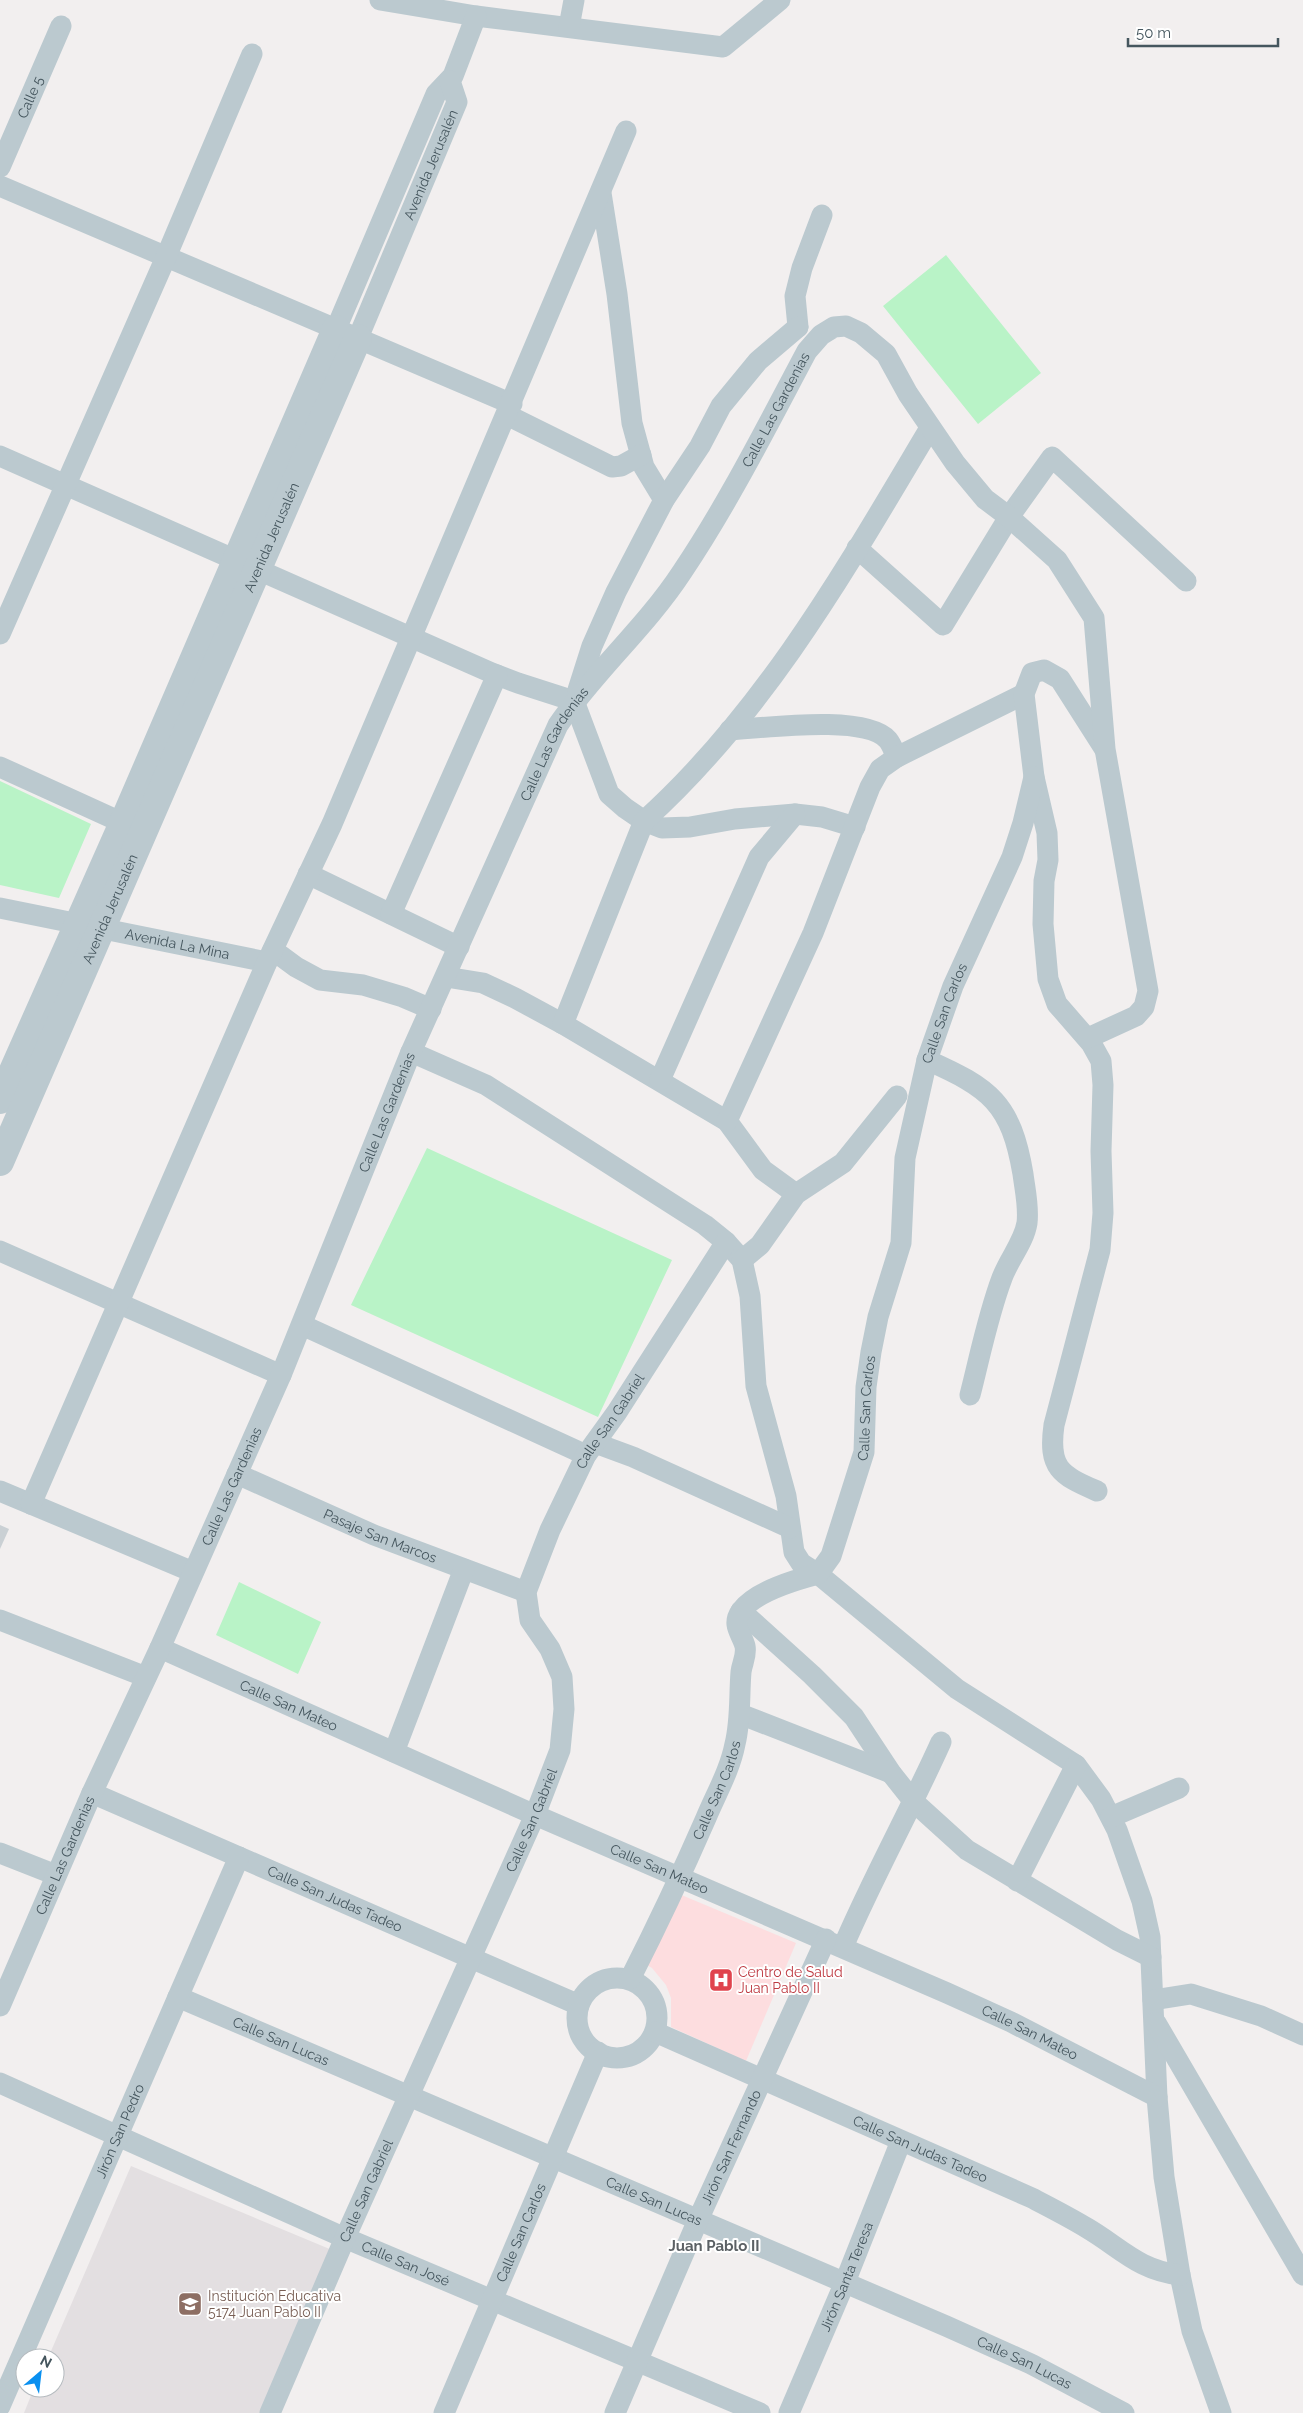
<svg xmlns="http://www.w3.org/2000/svg" width="1303" height="2413" font-family="Raleway,sans-serif">
	<style>
		.education { fill: #e3dfe1 }
		.medical { fill: #fddddf }
		.green { fill: #b9f3c7 }
		.building { fill: #cad0d4 }
		.lines { fill: none; stroke-linecap: round; stroke-linejoin: round }
		.minor { stroke: #bbc9cf; stroke-width: 21 }
		.tertiary { stroke: #bbc9cf; stroke-width: 28 }
		.labels { text-anchor: middle; dominant-baseline: central; stroke-width: 4; stroke-linejoin: round; paint-order: stroke }
		.street-label { font-size: 14px; fill: #45565e; stroke: #fff }
		.health-label { font-size: 14px; fill: #be3a42; stroke: #fff; text-anchor: start }
		.education-label { font-size: 14px; fill: #785e54; stroke: #fff; text-anchor: start }
		.neighbourhood-label { font-size: 15px; font-weight: bold; fill: #5b6064; stroke: #fff }
	</style>
	<rect width="100%" height="100%" fill="#f2efef"/>
	<path class="education" d="M131,2166L332,2250L261,2413H24L34,2388H55V2358H48Z"/>
	<path class="medical" d="M679,1894L796,1943L746,2061L671,2027V1998L666,1985L652,1968L645,1964Z"/>
	<path class="green" d="M946,255L1041,373L978,424L883,306Z
		M0,781L91,824L59,898L0,885Z
		M427,1148L672,1260L598,1417L351,1305Z
		M239,1582L321,1622L298,1674L216,1635Z"/>
	<path class="building" d="M0,1525L9,1529L0,1549Z"/>
	<g class="lines">
		<g class="minor">
			<path d="M380,0L476,16L723,47L780,0"/>
			<path d="M569,27L574,0"/>
			<path id="s1" d="M0,167L61,26"/>
			<path d="M0,186L512,404"/>
			<path d="M601,193L617,294L632,423L644,467L664,500"/>
			<path d="M798,327L795,296L802,268L822,215"/>
			<path d="M336,329L436,94L453,76L476,16"/>
			<path id="s2" d="M358,338L457,102L450,81"/>
			<path d="M507,415L612,467L621,466L641,455"/>
			<path d="M0,456L492,673L518,683L574,701L609,794L625,808L644,821L662,828L690,827L735,819L795,814L822,817L855,827"/>
			<path d="M857,548L943,625L1009,517L1052,457L1186,581"/>
			<path d="M0,634L166,257L252,54"/>
			<path d="M578,690L592,646L616,592L664,500L700,446L721,406L758,361L798,327"/>
			<path d="M730,730C764,728 866,714 888,740C892,745 894,752 897,757"/>
			<path d="M0,767L123,823"/>
			<path d="M308,874L459,947"/>
			<path id="s3" d="M0,908L267,962"/>
			<path d="M391,914L497,675"/>
			<path d="M273,950L296,967L320,980L363,985L403,997L431,1009"/>
			<path d="M446,977L483,983L515,998L563,1024L727,1121L763,1170L796,1194"/>
			<path d="M563,1024L644,821C766,711 847,567 930,428"/>
			<path d="M411,1052L486,1085L705,1225L726,1242L742,1260L750,1296L756,1386L786,1496L794,1552L801,1563L818,1574L957,1689L1076,1765L1101,1799L1117,1830L1142,1901L1150,1937L1157,2097L1164,2177L1180,2275L1192,2331L1221,2413"/>
			<path d="M927,1060C990,1088 1011,1103 1023,1174C1025,1190 1029,1206 1027,1223C1024,1242 1009,1259 1002,1278C988,1315 980,1356 970,1395"/>
			<path d="M660,1080L759,857L795,814"/>
			<path d="M727,1121L813,933L870,787L880,769L897,757L1024,694"/>
			<path d="M0,1251L281,1375"/>
			<path d="M742,1260L760,1245L796,1194L843,1163L897,1096"/>
			<path d="M302,1325L586,1455"/>
			<path d="M595,1443L633,1457L790,1528"/>
			<path id="s4" d="M237,1474L374,1535L526,1592"/>
			<path d="M0,1491L193,1572"/>
			<path d="M1097,1491C1060,1475 1048,1468 1054,1425L1100,1250L1103,1213L1101,1151L1103,1085L1101,1061L1091,1043L1057,1004L1048,979L1043,924L1044,881L1048,860L1047,833L1034,777L1024,694L1032,673L1044,670L1060,679L1104,748"/>
			<path d="M31,1504L267,962L332,824L626,131"/>
			<path d="M741,1611L812,1675L854,1717L891,1773L914,1802L967,1850L1117,1940L1151,1957"/>
			<path d="M0,1620L146,1677"/>
			<path id="s5" d="M160,1648L535,1815L947,1993L1011,2022L1157,2097"/>
			<path d="M740,1714L891,1773"/>
			<path d="M394,1752L464,1569"/>
			<path id="s6" d="M92,1793L579,2005"/>
			<path d="M1111,1817L1179,1788"/>
			<path d="M0,1853L56,1875"/>
			<path d="M1017,1881L1076,1765"/>
			<path d="M843,1947C873,1877 910,1811 941,1742"/>
			<circle cx="617" cy="2018" r="40"/>
			<path id="s7" d="M630,1979C657,1926 682,1873 706,1818C716,1794 730,1770 735,1744C741,1720 739,1696 741,1672C742,1663 747,1656 745,1646C742,1634 731,1625 741,1611C756,1591 795,1580 818,1574L831,1556L864,1452L866,1387L871,1352L878,1317L901,1243L905,1158L927,1060L953,986L1012,857L1023,823L1034,777"/>
			<path id="s8" d="M178,1997L946,2326L1031,2364L1124,2413"/>
			<path d="M1153,2000L1191,1994L1261,2016L1303,2035"/>
			<path id="s9" d="M0,2006L92,1793L160,1648L281,1375L411,1052L558,725C595,671 646,627 682,572C729,502 767,426 807,351L821,335L834,327L846,326L861,333L886,354L908,394L955,463L985,499L1009,517L1057,560L1094,618L1105,749L1148,991L1144,1007L1136,1016L1088,1038"/>
			<path d="M1156,2023L1303,2275"/>
			<path id="s10" d="M655,2032L1032,2198C1051,2208 1069,2217 1087,2228C1121,2248 1138,2270 1180,2275"/>
			<path id="s11" d="M0,2083L345,2238L760,2413"/>
			<path id="s12" d="M0,2406L239,1857"/>
			<path id="s13" d="M270,2413L345,2238L535,1815L560,1750L564,1709L562,1677L550,1649L530,1620L526,1592L550,1530L586,1455L617,1412L726,1242"/>
			<path id="s14" d="M444,2413L598,2052"/>
			<path id="s15" d="M615,2413L698,2220L826,1939"/>
			<path id="s16" d="M789,2413L845,2282L901,2141"/>
		</g>
		<g class="tertiary">
			<path d="M0,1100L123,823L336,329"/>
			<path id="s17" d="M0,1162L358,338"/>
		</g>
	</g>
	<defs>
		<symbol id="hospital-square" viewBox="-11 -11 22 22"><rect x="-9" y="-9" width="18" height="18" rx="4" fill="#e0444e" stroke="#fff"/><path d="M-5-5h3v3.5h4V-5h3V5h-3V1.5h-4V5h-3Z" fill="#fff"/></symbol>
		<symbol id="school-square" viewBox="-11 -11 22 22"><rect x="-9" y="-9" width="18" height="18" rx="4" fill="#8d6e63" stroke="#fff"/><path d="M0-5L7-2L0 1L-7-2ZM-4 1L0 2.5L4 1V4Q0 6-4 4Z" fill="#fff"/></symbol>
	</defs>
	<g fill-rule="evenodd">
		<use href="#hospital-square" x="707" y="1966" width="28" height="28"/>
		<use href="#school-square" x="176" y="2290" width="28" height="28"/>
	</g>
	<g class="labels">
		<g class="street-label">
			<text stroke="none"><textPath href="#s1" startOffset="76">Calle 5</textPath></text>
			<text stroke="none"><textPath href="#s2" startOffset="188">Avenida Jerusalén</textPath></text>
			<text stroke="none"><textPath href="#s9" startOffset="1782">Calle Las Gardenias</textPath></text>
			<text stroke="none"><textPath href="#s17" startOffset="681">Avenida Jerusalén</textPath></text>
			<text stroke="none"><textPath href="#s9" startOffset="1379">Calle Las Gardenias</textPath></text>
			<text stroke="none"><textPath href="#s17" startOffset="276">Avenida Jerusalén</textPath></text>
			<text stroke="none"><textPath href="#s3" startOffset="181">Avenida La Mina</textPath></text>
			<text stroke="none"><textPath href="#s7" startOffset="1061">Calle San Carlos</textPath></text>
			<text stroke="none"><textPath href="#s9" startOffset="974">Calle Las Gardenias</textPath></text>
			<text stroke="none"><textPath href="#s7" startOffset="656">Calle San Carlos</textPath></text>
			<text stroke="none"><textPath href="#s13" startOffset="1082">Calle San Gabriel</textPath></text>
			<text stroke="none"><textPath href="#s9" startOffset="569">Calle Las Gardenias</textPath></text>
			<text stroke="none"><textPath href="#s4" startOffset="156">Pasaje San Marcos</textPath></text>
			<text stroke="none"><textPath href="#s5" startOffset="141">Calle San Mateo</textPath></text>
			<text stroke="none"><textPath href="#s7" startOffset="208">Calle San Carlos</textPath></text>
			<text stroke="none"><textPath href="#s13" startOffset="648">Calle San Gabriel</textPath></text>
			<text stroke="none"><textPath href="#s9" startOffset="164">Calle Las Gardenias</textPath></text>
			<text stroke="none"><textPath href="#s5" startOffset="546">Calle San Mateo</textPath></text>
			<text stroke="none"><textPath href="#s6" startOffset="265">Calle San Judas Tadeo</textPath></text>
			<text stroke="none"><textPath href="#s5" startOffset="951">Calle San Mateo</textPath></text>
			<text stroke="none"><textPath href="#s8" startOffset="112">Calle San Lucas</textPath></text>
			<text stroke="none"><textPath href="#s12" startOffset="300">Jirón San Pedro</textPath></text>
			<text stroke="none"><textPath href="#s15" startOffset="290">Jirón San Fernando</textPath></text>
			<text stroke="none"><textPath href="#s10" startOffset="290">Calle San Judas Tadeo</textPath></text>
			<text stroke="none"><textPath href="#s13" startOffset="242">Calle San Gabriel</textPath></text>
			<text stroke="none"><textPath href="#s8" startOffset="518">Calle San Lucas</textPath></text>
			<text stroke="none"><textPath href="#s14" startOffset="196">Calle San Carlos</textPath></text>
			<text stroke="none"><textPath href="#s11" startOffset="444">Calle San José</textPath></text>
			<text stroke="none"><textPath href="#s16" startOffset="148">Jirón Santa Teresa</textPath></text>
			<text stroke="none"><textPath href="#s8" startOffset="922">Calle San Lucas</textPath></text>
		</g>
		<g class="health-label">
			<text x="738" y="1972">Centro de Salud<tspan x="738" dy="16">Juan Pablo II</tspan></text>
		</g>
		<g class="education-label">
			<text x="208" y="2296">Institución Educativa<tspan x="208" dy="16">5174 Juan Pablo II</tspan></text>
		</g>
		<g class="neighbourhood-label">
			<text x="714" y="2246">Juan Pablo II</text>
		</g>
	</g>
	<g transform="translate(40 2373) rotate(28)"><circle r="24" fill="#ffffff" stroke="#b5bbbf"/>
	<path d="M0-4L9 19L0 12L-9 19Z" fill="#0a90f0"/>
	<text y="-8" font-size="14" font-weight="bold" text-anchor="middle" fill="#45565e">N</text>
	</g>
	<path d="M1128 38v8h150v-8" fill="none" stroke="#45565e" stroke-width="2.5"/>
	<text x="1136" y="38" font-size="15" fill="#45565e" stroke="#ffffff" stroke-width="4" paint-order="stroke">50 m</text>
</svg>
